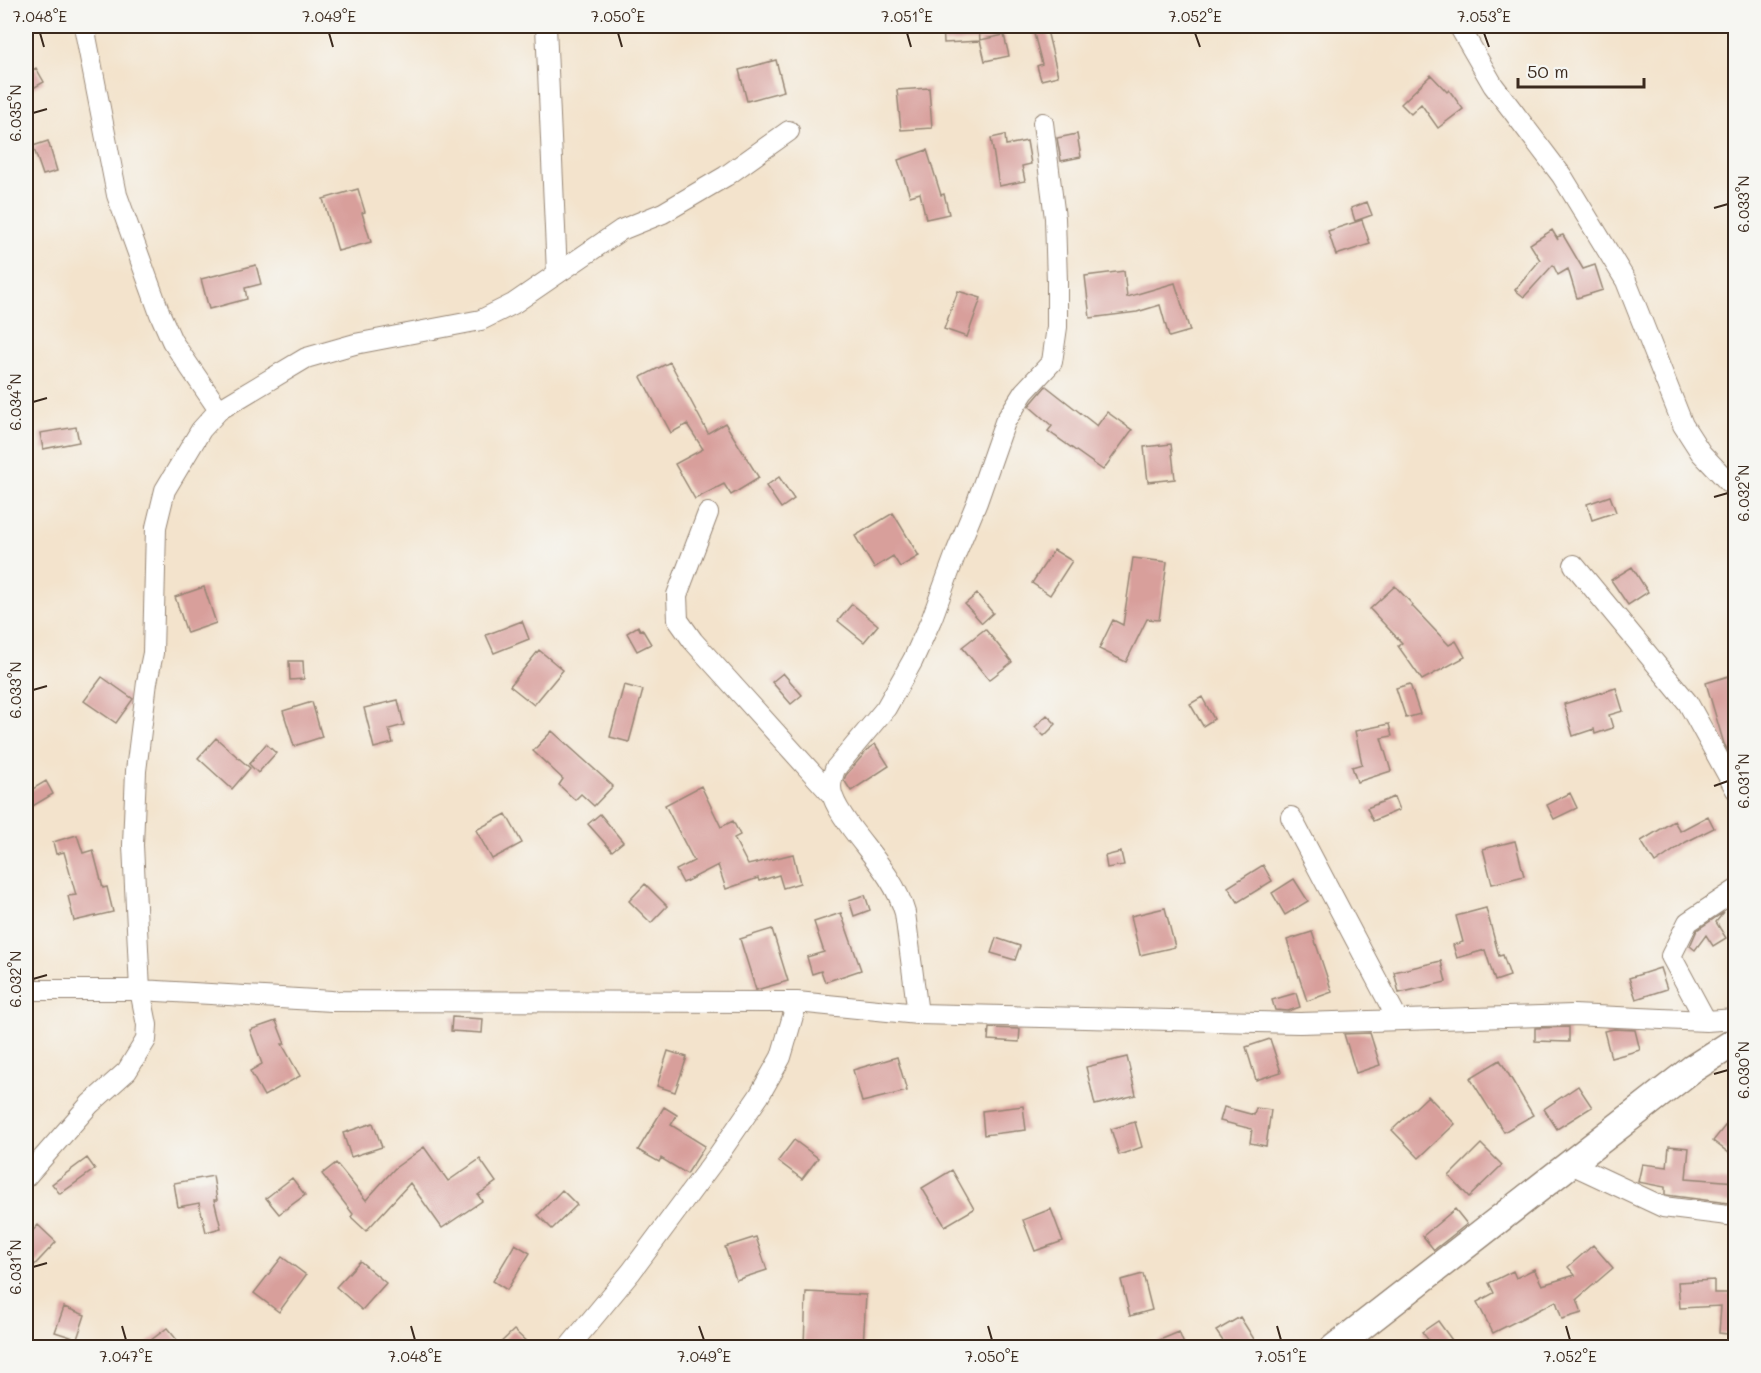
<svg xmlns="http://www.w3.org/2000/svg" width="1761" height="1373" font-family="Mali,sans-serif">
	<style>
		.building { fill: #d89f9b }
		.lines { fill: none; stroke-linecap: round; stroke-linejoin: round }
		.street-casing { stroke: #978675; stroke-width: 22 }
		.secondary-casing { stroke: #978675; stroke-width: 30 }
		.street { stroke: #fff; stroke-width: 20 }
		.secondary { stroke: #fff; stroke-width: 27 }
		.ticks { fill: none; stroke: #3b2a1e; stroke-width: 2 }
		.neatline { fill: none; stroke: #3b2a1e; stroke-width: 2 }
		.ticks-label { font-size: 15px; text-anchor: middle; fill: #3b2a1e }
	</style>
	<rect width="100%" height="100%" fill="#f6f6f2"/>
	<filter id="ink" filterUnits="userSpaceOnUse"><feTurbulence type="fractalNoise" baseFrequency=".0167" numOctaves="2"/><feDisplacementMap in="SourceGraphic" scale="12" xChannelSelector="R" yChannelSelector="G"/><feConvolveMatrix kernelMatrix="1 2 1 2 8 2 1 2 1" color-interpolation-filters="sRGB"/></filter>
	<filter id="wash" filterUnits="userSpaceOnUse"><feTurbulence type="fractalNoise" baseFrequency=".008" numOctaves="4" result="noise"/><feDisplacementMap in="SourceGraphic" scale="24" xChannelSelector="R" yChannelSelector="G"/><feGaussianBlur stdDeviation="1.35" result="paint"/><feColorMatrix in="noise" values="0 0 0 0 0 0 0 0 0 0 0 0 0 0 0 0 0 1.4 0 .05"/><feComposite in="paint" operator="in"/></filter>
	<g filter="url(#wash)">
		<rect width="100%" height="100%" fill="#f3e3cc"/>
		<g id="blocks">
			<path class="building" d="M943,26H979L980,41L944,43Z
				M1032,26H1046L1058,76L1041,80L1037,66L1042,64Z
				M1004,35L1009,56L985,61L980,40Z
				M776,60L784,91L747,101L739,70Z
				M36,68L44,82L26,92V74Z
				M1431,75L1447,92L1449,90L1463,109L1438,128L1421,104L1411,114L1401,104Z
				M929,88L932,128L901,130L897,90Z
				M1077,134L1081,157L1061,161L1057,138Z
				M1005,135L1006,145L1027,141L1031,164L1022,166L1025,181L999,186L991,138Z
				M48,141L57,171L43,175L33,146Z
				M927,150L941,195L944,194L949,214L926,219L920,193L910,196L898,160Z
				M358,189L365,212L362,213L371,242L338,251L323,199Z
				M1367,202L1372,215L1355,221L1351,208Z
				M1362,220L1370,244L1336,255L1328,231Z
				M1552,230L1558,240L1557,237L1563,235L1583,269L1595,265L1603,290L1577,298L1568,269L1558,275L1553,265L1524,297L1515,290L1540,260L1530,244Z
				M256,265L261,284L245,288L247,299L209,309L201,279Z
				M1124,271L1127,297L1175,283L1190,331L1169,337L1160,305L1137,312L1090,318L1085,276Z
				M958,291L981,298L967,337L944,329Z
				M670,362L708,433L725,423L759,478L731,495L724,484L695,499L675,464L703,449L687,424L671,433L641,377Z
				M1046,386L1097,426L1107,412L1132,430L1103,470L1048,431L1052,426L1029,406Z
				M76,427L79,442L43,449L40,433Z
				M1171,444L1175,479L1148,482L1144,447Z
				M779,477L794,499L781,508L766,486Z
				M1610,496L1616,512L1592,520L1587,504Z
				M893,513L919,556L900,567L893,556L874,568L855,536Z
				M1054,550L1072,561L1050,595L1032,583Z
				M1133,558L1167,562L1159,620L1147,619L1126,662L1099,649L1113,620L1123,625Z
				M1632,567L1648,592L1628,605L1611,580Z
				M1395,586L1413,605L1412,606L1449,645L1456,641L1465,657L1422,680L1398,646L1402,643L1370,609Z
				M204,587L216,623L187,633L175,597Z
				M977,594L993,613L982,623L965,604Z
				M852,604L878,625L864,642L838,621Z
				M522,621L529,639L494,653L486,635Z
				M638,626L640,630L642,629L651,644L637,651L627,633Z
				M985,629L1012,662L989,680L962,647Z
				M539,650L563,670L534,705L510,686Z
				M289,661H303L304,679L290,680Z
				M783,673L802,695L791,704L772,682Z
				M1732,675L1736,687V764L1724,744L1706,683Z
				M102,677L133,699L116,723L84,701Z
				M1410,684L1420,714L1406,718L1396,688Z
				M624,685L643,690L629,742L610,737Z
				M1616,688L1623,711L1609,715L1613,728L1595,734L1594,729L1573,736L1564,704Z
				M1202,697L1214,719L1203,726L1190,704Z
				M398,700L404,725L389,729L393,743L374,748L364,708Z
				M312,702L322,737L294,746L283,711Z
				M1047,715L1056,724L1044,736L1035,727Z
				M1389,724L1392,736L1381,738L1391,771L1357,782L1352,767L1362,764L1355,731Z
				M552,731L613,786L594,806L581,794L575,800L559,785L563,779L533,751Z
				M216,738L250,768L232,789L198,758Z
				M266,744L276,753L258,773L249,764Z
				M875,744L889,766L851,791L844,780L846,775L869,748Z
				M46,781L53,794L26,810V793Z
				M701,786L721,827L733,821L740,835L734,838L748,865L793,854L800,883L783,888L779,875L759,881L758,878L726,889L718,865L683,883L676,870L694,861L665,805Z
				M1570,793L1577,808L1554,819L1547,805Z
				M1394,797L1399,810L1373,821L1367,808Z
				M506,814L522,843L492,859L476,830Z
				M600,814L623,842L612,851L588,824Z
				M1708,816L1714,828L1686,842L1655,863L1641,841L1674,821L1680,831Z
				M77,835L83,853L93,850L103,888L107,887L113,912L74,921L68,896L76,895L64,852L56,854L53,842Z
				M1515,841L1524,876L1492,884L1483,849Z
				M1121,852L1124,865L1107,868L1105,856Z
				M1263,865L1272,881L1238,902L1228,887Z
				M1294,879L1308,901L1285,915L1272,893Z
				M645,884L667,906L651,923L629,901Z
				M865,895L870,910L854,916L849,900Z
				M1165,908L1175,947L1140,955L1131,916Z
				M1486,908L1499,956L1503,955L1510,976L1495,981L1485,950L1457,958L1453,945L1463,942L1456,916Z
				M1724,912L1716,922L1726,938L1713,946L1706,935L1695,950L1690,946L1697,930Z
				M841,913L861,970L825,982L821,971L812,974L807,957L824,952L814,922Z
				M772,929L788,981L756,990L740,939Z
				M1312,932L1332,992L1307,1001L1287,940Z
				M996,938L1020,946L1015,960L991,953Z
				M1441,961L1446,982L1399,993L1394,972Z
				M1660,968L1667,989L1636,999L1629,978Z
				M1296,993L1300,1007L1288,1011L1275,1010L1272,1000Z
				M452,1017L483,1019L482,1033L451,1031Z
				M276,1021L285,1044H282L300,1076L264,1096L250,1071L262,1064L250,1030Z
				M1569,1027V1042L1535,1041V1028Z
				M989,1028L1020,1029L1019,1042L988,1040Z
				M1614,1029L1635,1030L1640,1050L1611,1058L1604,1031Z
				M1370,1033L1380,1065L1356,1073L1344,1034Z
				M1270,1039L1281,1072L1256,1080L1246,1047Z
				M668,1051L687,1057L675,1092L657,1086Z
				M897,1057L907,1091L862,1102L853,1070Z
				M1127,1057L1136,1095L1095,1105L1086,1067Z
				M1500,1060L1533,1115L1504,1132L1470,1078Z
				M1578,1086L1592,1107L1557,1129L1544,1109Z
				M1428,1096L1455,1124L1419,1158L1392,1130Z
				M1023,1106L1026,1130L984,1135L982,1111Z
				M664,1107L677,1115L671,1125L705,1146L687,1174L661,1158L659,1162L638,1150Z
				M1224,1107L1254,1115L1256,1108L1271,1110L1266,1146L1250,1143L1252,1129L1220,1121Z
				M1736,1112V1158L1713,1141Z
				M1135,1122L1142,1147L1119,1155L1111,1129Z
				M373,1123L382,1147L351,1157L343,1133Z
				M794,1140L818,1158L802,1179L778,1161Z
				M1481,1144L1502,1165L1469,1197L1449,1176Z
				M1669,1146L1689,1148L1686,1178L1736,1182V1204L1666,1195H1665V1187L1638,1182L1642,1164L1667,1167Z
				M424,1147L448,1181L480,1159L496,1182L478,1195L482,1201L442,1228L410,1183L366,1231L351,1217L353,1214L322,1174L336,1163L366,1200L395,1168Z
				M87,1158L95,1169L60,1194L52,1184Z
				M952,1170L974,1209L945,1226L922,1188Z
				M213,1176L217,1200H214L221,1228L206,1232L199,1203L178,1207L174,1183Z
				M292,1178L305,1195L279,1214L266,1198Z
				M562,1190L577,1205L552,1229L538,1215Z
				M1051,1209L1063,1241L1035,1251L1023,1220Z
				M1455,1209L1467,1224L1434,1250L1423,1236Z
				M38,1225L56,1242L26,1274V1238Z
				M756,1237L767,1270L736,1280L725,1247Z
				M515,1244L530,1253L507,1290L493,1281Z
				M1593,1245L1613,1268L1577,1299L1582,1313L1562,1319L1556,1301L1493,1333L1477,1302L1494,1293L1489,1283L1513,1271L1516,1278L1534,1269L1542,1285L1575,1275L1568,1267Z
				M282,1257L306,1275L279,1312L254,1293Z
				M360,1261L386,1283L362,1310L336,1287Z
				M1143,1274L1152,1310L1130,1316L1121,1280Z
				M1714,1280V1293H1736V1335L1719,1333L1721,1306L1680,1308L1678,1282Z
				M806,1292L866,1295L863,1347L804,1344Z
				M64,1307L85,1315L77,1339L55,1332Z
				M1240,1317L1259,1347H1227L1216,1331Z
				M1438,1321L1457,1347H1434L1422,1332Z
				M167,1328L183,1347H142Z
				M514,1330L532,1347H496Z
				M1179,1332L1185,1347H1143Z"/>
		</g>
	</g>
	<g filter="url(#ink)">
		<use href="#blocks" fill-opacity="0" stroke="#978675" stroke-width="1.5"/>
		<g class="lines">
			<defs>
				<path id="street" d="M84,26L117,195L160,314L172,341L219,410
					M546,26L557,273
					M1459,26L1493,85L1562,176L1626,281L1683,425L1701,453L1736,490
					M708,513L677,595L678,620L693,641L832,795
					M1574,565L1688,703L1736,790
					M1291,817L1398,1020
					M26,990H140L332,1001L797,1002L918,1014L1300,1023L1573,1015L1706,1021L1736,1019
					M918,1014L905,913C896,881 872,856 852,829C845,819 837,809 833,797C829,787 832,778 835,769L886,708L913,660L932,618L956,553L977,502L1005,422L1024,392L1052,362L1057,327V282L1055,218L1043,123
					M1706,1021L1671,956L1688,922L1736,890
					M1569,1163L1663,1207L1736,1216
					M26,1177L90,1104L127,1071L146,1040L147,1025L140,990L133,845L136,771L147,682L153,653L156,527L165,490L201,430L219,410L306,358L355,344L481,320L513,304L621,230L663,213L726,176L789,131
					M568,1348L631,1272L719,1154L759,1096L781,1057L797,1002"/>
				<path id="secondary" d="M1334,1348L1692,1069L1736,1041"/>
			</defs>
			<use href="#street" class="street-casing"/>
			<use href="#secondary" class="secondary-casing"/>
			<use href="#street" class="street"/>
			<use href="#secondary" class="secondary"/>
		</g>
	</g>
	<path class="ticks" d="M40,33L44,47M329,33L333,47M618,33L622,47M907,33L911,47M1195,33L1200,47M1484,33L1489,47M33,113L47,109M1714,208L1728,204M33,402L47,398M1714,497L1728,493M33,690L47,686M1714,786L1728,781M33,979L47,975M1714,1074L1728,1070M33,1267L47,1263M122,1326L126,1340M411,1326L415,1340M699,1326L704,1340M988,1326L992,1340M1277,1326L1281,1340M1566,1326L1570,1340"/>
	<rect width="1761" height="1373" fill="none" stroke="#f6f6f2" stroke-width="66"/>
	<path d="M1518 78v9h126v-9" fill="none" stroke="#3b2a1e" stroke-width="3"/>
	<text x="1527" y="78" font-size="18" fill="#3b2a1e" stroke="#f6f6f2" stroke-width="4.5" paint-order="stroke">50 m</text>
	<rect x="33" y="33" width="1695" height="1307" class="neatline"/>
	<g class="ticks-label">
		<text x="40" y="22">7.048°E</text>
		<text x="329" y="22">7.049°E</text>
		<text x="618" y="22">7.050°E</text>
		<text x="907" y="22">7.051°E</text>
		<text x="1195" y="22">7.052°E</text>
		<text x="1484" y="22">7.053°E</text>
		<text transform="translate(16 113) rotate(-90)" y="5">6.035°N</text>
		<text transform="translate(1744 204) rotate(-90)" y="5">6.033°N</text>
		<text transform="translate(16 402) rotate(-90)" y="5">6.034°N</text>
		<text transform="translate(1744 493) rotate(-90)" y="5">6.032°N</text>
		<text transform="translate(16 690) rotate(-90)" y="5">6.033°N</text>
		<text transform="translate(1744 781) rotate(-90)" y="5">6.031°N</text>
		<text transform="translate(16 979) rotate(-90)" y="5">6.032°N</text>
		<text transform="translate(1744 1070) rotate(-90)" y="5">6.030°N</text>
		<text transform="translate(16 1267) rotate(-90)" y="5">6.031°N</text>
		<text x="126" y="1362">7.047°E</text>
		<text x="415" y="1362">7.048°E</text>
		<text x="704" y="1362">7.049°E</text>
		<text x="992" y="1362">7.050°E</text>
		<text x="1281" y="1362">7.051°E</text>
		<text x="1570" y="1362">7.052°E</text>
	</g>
</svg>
